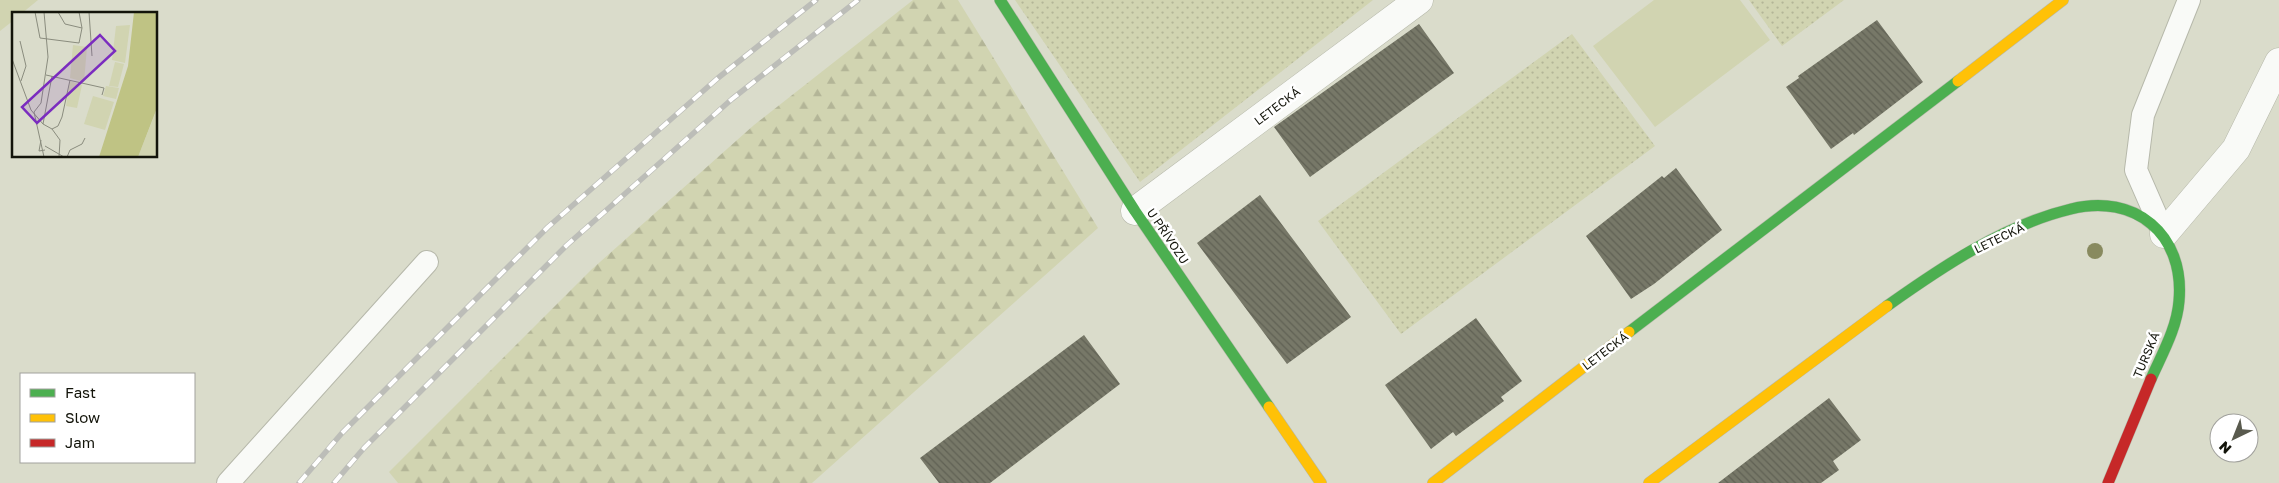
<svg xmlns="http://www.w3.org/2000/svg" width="2279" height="483" font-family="'Golos Text',sans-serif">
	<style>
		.grass { fill: url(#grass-dots) }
		.forest { fill: url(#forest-firs) }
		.park { fill: #d1d4b1 }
		.building { fill: url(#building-back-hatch) }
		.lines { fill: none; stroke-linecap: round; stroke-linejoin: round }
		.lane-casing { stroke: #b6b8aa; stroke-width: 24 }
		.street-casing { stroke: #b6b8aa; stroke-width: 29 }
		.fast-casing { stroke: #b6b8aa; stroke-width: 12 }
		.slow-casing { stroke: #b6b8aa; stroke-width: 12 }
		.jam-casing { stroke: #b6b8aa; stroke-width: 12 }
		.lane { stroke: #f9faf7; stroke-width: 22 }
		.street { stroke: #f9faf7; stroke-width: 28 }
		.fast { stroke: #4caf50; stroke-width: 11 }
		.slow { stroke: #ffc107; stroke-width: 11 }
		.jam { stroke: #c62828; stroke-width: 11 }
		.rail-casing { stroke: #bcbdb8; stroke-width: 5.5 }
		.rail { stroke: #fff; stroke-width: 4; stroke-dasharray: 11; stroke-linecap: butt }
		.tree { fill: #888a5f }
		.labels { text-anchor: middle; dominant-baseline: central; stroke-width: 5; stroke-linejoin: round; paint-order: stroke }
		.street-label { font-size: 12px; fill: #13140a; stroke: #fff }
		.inset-road { fill: none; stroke: #8a8c7e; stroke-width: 1 }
		.view { fill: #7b2cbf; fill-opacity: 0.15; stroke: #7b2cbf; stroke-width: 2.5 }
		.inset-edge { fill: none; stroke: #13140a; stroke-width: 2.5 }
	</style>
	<defs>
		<pattern id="grass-dots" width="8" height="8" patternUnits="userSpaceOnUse" patternTransform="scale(1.25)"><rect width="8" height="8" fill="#d1d4b1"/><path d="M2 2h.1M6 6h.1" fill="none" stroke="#b3b597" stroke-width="1.8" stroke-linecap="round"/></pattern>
		<pattern id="forest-firs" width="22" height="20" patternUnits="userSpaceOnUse" patternTransform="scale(1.25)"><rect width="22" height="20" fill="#d1d4b1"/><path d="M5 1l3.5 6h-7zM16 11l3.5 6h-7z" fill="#b3b597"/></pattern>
		<pattern id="building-back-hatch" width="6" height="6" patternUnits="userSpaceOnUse" patternTransform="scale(1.25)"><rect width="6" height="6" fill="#777868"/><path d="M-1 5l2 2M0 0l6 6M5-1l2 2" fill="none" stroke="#606154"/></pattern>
	</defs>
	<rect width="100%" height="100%" fill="#dadccb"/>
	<path class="grass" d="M1015,0H1373L1140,182Z
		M1749,0H1844L1782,46Z
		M1572,34L1655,146L1401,334L1318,221Z"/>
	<path class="forest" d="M913,0H958L1098,228L812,483H398L389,472L591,270L754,125Z"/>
	<path class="park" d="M0,0H38L21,14H14V20L0,31Z
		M1654,0H1740L1770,40L1655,127L1593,46Z"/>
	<path class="building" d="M1877,20L1923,82L1854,135L1853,133L1831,149L1786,87L1799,78L1798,76Z
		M1419,24L1454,73L1310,177L1274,127Z
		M1676,168L1722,230L1654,284L1631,299L1586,236L1662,176L1664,178Z
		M1260,195L1351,317L1287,364L1197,243Z
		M1476,318L1522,381L1501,397L1504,401L1456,436L1453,432L1431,449L1385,385Z
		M1084,335L1120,384L990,483H939L920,458Z
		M1829,398L1861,440L1833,461L1839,470L1821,483H1718Z"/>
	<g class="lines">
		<defs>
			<path id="lane" d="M2164,234L2136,170L2143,115L2189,0
				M228,483L427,262"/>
			<path id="street" d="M1135,211L1419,0
				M2164,234L2236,149L2279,62"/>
			<path id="fast" d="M1000,0L1135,211L1269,407
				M1887,306C1942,267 2004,225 2071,209C2135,193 2185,234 2179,301C2177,328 2162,354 2151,379
				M1629,332L1958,81"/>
			<path id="slow" d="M1958,81L2063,0
				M1269,407L1321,483
				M1433,483L1629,332
				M1649,483L1887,306"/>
			<path id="jam" d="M2108,483L2151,379"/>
		</defs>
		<use href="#lane" class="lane-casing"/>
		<use href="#street" class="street-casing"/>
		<use href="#fast" class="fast-casing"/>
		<use href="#slow" class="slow-casing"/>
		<use href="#jam" class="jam-casing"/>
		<use href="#lane" class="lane"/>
		<use href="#street" class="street"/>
		<use href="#fast" class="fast"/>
		<use href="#slow" class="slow"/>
		<use href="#jam" class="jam"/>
		<defs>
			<path id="rail" d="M299,483L342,433L548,227L718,78L816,0
				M334,483L364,448L567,245L732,99L858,0"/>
		</defs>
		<use href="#rail" class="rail-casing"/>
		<use href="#rail" class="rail"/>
	</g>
	<circle class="tree" cx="2095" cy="251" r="8"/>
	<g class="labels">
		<g class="street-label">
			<text transform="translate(1277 106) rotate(-37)">LETECKÁ</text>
			<text transform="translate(1168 236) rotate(56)">U PŘÍVOZU</text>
			<text transform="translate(1999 238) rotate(-26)">LETECKÁ</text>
			<text transform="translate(1605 351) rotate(-37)">LETECKÁ</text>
			<text transform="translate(2146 355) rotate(-67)">TURSKÁ</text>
		</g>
	</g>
	<g transform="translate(12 12)">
		<rect width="145" height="145" fill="#dadccb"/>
		<path d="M58,69L70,73L65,96L54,94ZM94,74L107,76L104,87L91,84Z" fill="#d1d4b1"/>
		<path d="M61,33L75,35L72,70L58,66ZM145,96V145H126L143,102Z" fill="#d1d4b1"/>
		<path d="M118,13L113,51L100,48L104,14ZM103,50L112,52L106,75L97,74ZM81,84L102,90L93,118L72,112Z" fill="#d1d4b1"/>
		<path d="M122,0H145V96L126,145H87L116,54Z" fill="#bfc384"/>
		<path class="inset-road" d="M23,0L28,26L67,31L70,16L53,12L46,0M67,0L70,16M77,0L80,44M8,29L14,54L9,69M0,47L19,98L31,112M34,63L92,76L90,83M40,64L31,112L40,117L46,114L50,105L58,68M22,100L29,91L36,45L32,0M22,100L32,145M40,117L48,128L47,145M29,128L27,139L33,138M33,134L52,145M55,145L58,138L70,132L73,126"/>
		<path class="view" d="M88,23L103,39L25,111L10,95Z"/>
		<rect width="145" height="145" class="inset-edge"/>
	</g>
	<rect x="20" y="373" width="175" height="90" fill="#ffffff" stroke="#a1a19d"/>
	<rect x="30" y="389" width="25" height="8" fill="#4caf50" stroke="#a1a19d"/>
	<text x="65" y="398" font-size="15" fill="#13140a">Fast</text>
	<rect x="30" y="414" width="25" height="8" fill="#ffc107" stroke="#a1a19d"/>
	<text x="65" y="423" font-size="15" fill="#13140a">Slow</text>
	<rect x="30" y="439" width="25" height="8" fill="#c62828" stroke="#a1a19d"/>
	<text x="65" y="448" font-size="15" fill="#13140a">Jam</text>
	<g transform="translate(2234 438) rotate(223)"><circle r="24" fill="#ffffff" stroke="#a1a19d"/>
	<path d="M0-4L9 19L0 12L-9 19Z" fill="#595a4e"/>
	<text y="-8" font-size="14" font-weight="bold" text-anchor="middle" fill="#13140a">N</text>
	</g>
</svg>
